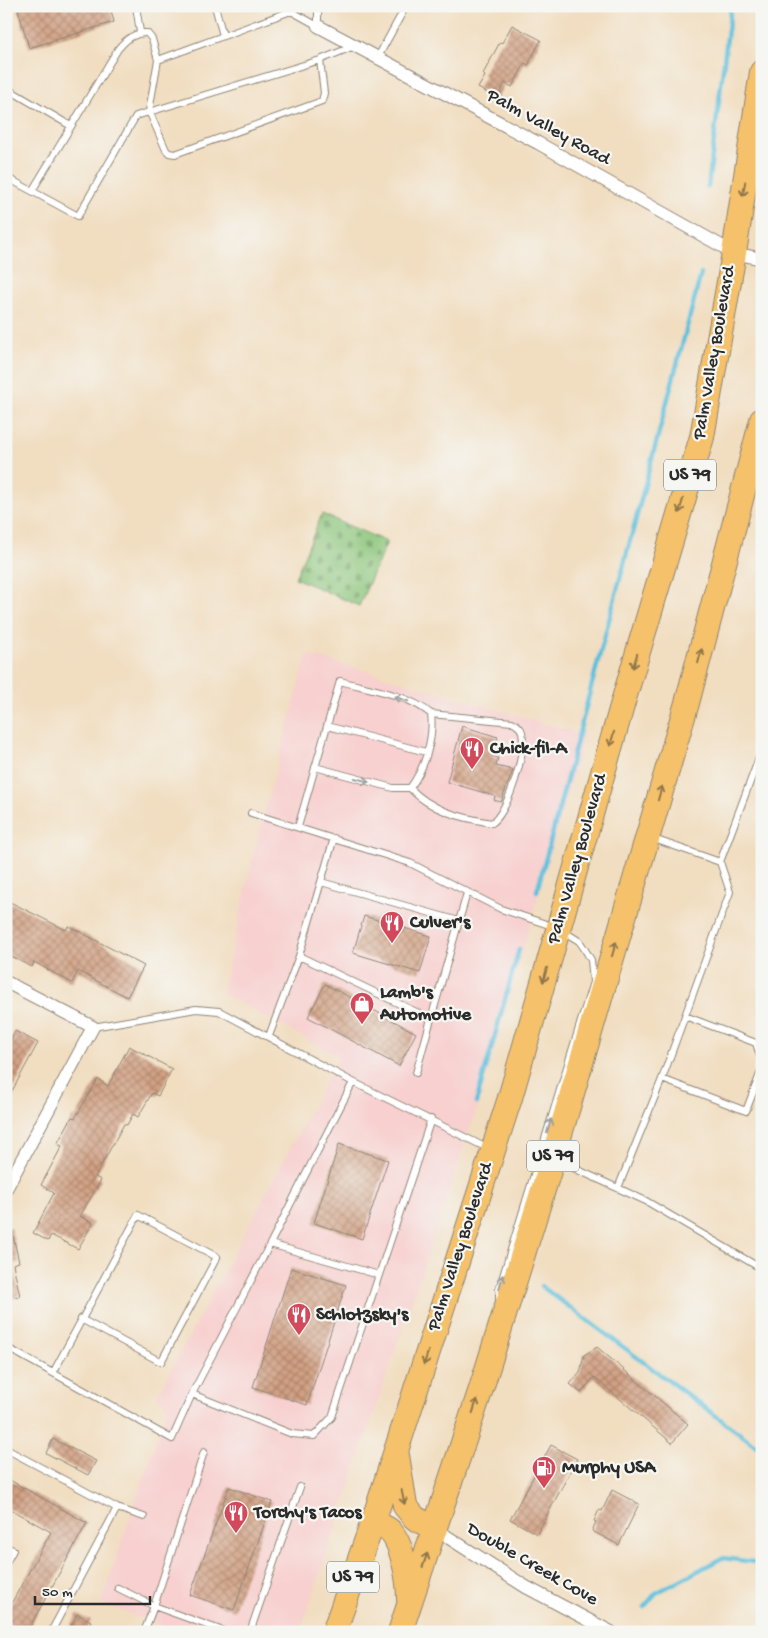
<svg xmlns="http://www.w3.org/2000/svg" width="768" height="1638" font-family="'Gochi Hand',sans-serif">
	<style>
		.built { fill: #f7d0cf }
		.cemetery { fill: url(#cemetery-stones); stroke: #5b7852 }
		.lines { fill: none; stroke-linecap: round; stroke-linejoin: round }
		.stream { stroke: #5cbfdb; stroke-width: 4.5 }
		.building { fill: url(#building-cross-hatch) }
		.lane-casing { stroke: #8e8475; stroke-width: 8 }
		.street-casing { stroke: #8e8475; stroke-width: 14 }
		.highway-casing { stroke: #8e8475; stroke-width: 26 }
		.lane { stroke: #fff; stroke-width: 6 }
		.street { stroke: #fff; stroke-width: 12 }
		.highway { stroke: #f5c16b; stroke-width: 24 }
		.oneway { stroke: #90764b }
		.oneway2 { stroke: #a0a0a0 }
		.labels { text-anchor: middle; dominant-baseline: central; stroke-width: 4.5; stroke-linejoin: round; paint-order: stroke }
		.shield { fill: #f6f6f2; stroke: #686867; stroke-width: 1 }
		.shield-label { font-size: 18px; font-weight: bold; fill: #2b2b2b }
		.street-label { font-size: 19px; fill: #2b2b2b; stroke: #f6f6f2 }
		.poi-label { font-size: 19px; font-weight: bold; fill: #2b2b2b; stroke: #f6f6f2; text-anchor: start }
	</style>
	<defs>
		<pattern id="cemetery-stones" width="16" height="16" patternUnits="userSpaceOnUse" patternTransform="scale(1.25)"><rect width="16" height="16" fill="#8bc57a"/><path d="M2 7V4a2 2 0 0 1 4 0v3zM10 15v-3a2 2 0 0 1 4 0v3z" fill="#72a064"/></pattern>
		<pattern id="building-cross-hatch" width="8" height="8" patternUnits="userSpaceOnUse" patternTransform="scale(1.25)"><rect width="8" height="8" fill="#d2a083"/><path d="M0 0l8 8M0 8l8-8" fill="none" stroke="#ab836b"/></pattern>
	</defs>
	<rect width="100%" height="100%" fill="#f6f6f2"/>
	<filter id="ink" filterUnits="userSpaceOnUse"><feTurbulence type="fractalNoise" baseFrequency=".02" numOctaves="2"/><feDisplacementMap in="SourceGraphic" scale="10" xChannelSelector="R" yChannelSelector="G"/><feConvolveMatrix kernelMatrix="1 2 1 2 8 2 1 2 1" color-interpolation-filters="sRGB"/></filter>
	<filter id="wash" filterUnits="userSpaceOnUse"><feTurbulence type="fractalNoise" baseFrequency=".0096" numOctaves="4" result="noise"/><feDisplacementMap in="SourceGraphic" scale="20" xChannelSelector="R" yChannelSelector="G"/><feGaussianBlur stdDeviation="1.12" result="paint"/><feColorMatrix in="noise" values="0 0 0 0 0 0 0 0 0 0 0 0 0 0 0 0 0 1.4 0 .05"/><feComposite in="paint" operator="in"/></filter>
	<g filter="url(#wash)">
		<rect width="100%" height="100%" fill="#f1ddbf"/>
		<path class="built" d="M307,654L584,735L479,1102L300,1632H179L101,1603L168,1407L157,1396L339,1057L222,993L256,844Z"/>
		<path class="cemetery" d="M322,514L387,542L359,606L295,578Z"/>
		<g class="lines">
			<path class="stream" d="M708,187L731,6
				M537,891L701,274
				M476,1103L519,949
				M541,1286L762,1450
				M644,1607L656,1593L722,1558L762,1563"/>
		</g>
		<g id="blocks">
			<path class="building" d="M17,6H110L114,22L29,48Z
				M512,25L541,40L528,65L525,63L512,87L505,83L497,98L478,88L485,76L483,74L500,42L502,43Z
				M462,726L498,737L492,756L498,758L496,766L513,770L501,802L494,800L495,796L447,782Z
				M6,900L66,930L69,926L144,966L127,997L78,971L72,983L34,962L32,967L6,954Z
				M364,916L431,936L420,973L353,953Z
				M325,984L416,1033L399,1066L308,1017Z
				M15,1031L38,1043L6,1102V1048Z
				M129,1046L172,1069L158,1096L152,1093L138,1117L133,1114L127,1125L124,1124L95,1177L101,1180L80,1216L93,1223L78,1249L51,1235L48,1241L33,1233L54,1193L41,1185L62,1146L57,1144L72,1117L75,1118L98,1079L108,1086Z
				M339,1144L388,1160L362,1239L314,1223Z
				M11,1227L19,1262L13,1264L20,1296L6,1299V1228Z
				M291,1268L346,1285L307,1405L253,1387Z
				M597,1347L688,1424L672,1443L594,1377L581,1393L570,1384L580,1373L584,1355Z
				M53,1439L96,1461L88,1475L46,1453Z
				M551,1445L577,1459L537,1534L510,1519Z
				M6,1478L87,1523L27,1632H21L6,1623V1613L51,1532L6,1507Z
				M229,1487L272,1502L234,1610L190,1595Z
				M612,1490L639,1504L619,1545L592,1531L596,1522L594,1521L599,1510L602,1511Z
				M77,1614L91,1621L86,1632H68Z"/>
		</g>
	</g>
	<g filter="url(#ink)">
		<use href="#blocks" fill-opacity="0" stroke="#8e8475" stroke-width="1"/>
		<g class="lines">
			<defs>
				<path id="lane" d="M136,6L140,32
					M215,6L223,36
					M282,6L318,26V6
					M378,57L406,6
					M158,60L149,111L166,150L169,153L175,154L322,101L324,93L320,60
					M6,88L71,126
					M6,177L78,216L136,116L320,60L354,46
					M32,191L118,49C125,40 135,32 147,33L152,39L158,60L291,11
					M327,726L426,752
					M410,788C431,811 462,818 492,823C508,812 527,751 522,732C521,727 517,725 512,722L431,714
					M251,813L410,863L501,909L558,928L579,941L584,948L591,960L593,982L499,1289V1299
					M298,827L340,681C369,689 408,694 431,714C434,738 425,768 410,788H393L315,767
					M334,838L299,956L431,1019L416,1073
					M651,838L720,862
					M321,882L459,921
					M685,1016L756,1043L762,1063
					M431,1019L467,893
					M93,1027L196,1009L219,1011L353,1082L489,1149
					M269,1036L299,956
					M662,1079L730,892L720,862L762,750
					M353,1082L270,1244L379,1275L431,1119
					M556,1160L646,1201L762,1269
					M618,1188L662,1079L746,1111L762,1069
					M270,1244L192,1394L292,1434L314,1436L332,1417L379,1275
					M6,1347L172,1439L192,1394
					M53,1373L138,1215L217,1257L161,1362L81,1319
					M6,1449L117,1508L144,1517
					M204,1452L154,1606L226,1632
					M6,1547L13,1550L6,1563
					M118,1588L154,1606L144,1632
					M51,1632L117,1508
					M250,1632L300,1487"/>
				<path id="street" d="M318,26L538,143L734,253L762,259
					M6,982L93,1027L6,1189
					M435,1529L526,1587L611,1632"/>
				<path id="highway" d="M397,1455L405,1506L415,1518L435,1529
					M373,1522C378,1525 387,1527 390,1531C403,1545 409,1581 409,1599
					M334,1632L373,1522L510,1098L626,692L702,437L734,253L762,72
					M400,1632L481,1389L553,1158L687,703L762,420"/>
			</defs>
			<use href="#lane" class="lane-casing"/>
			<use href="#street" class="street-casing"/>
			<use href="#highway" class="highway-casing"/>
			<use href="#lane" class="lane"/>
			<use href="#street" class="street"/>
			<use href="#highway" class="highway"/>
		</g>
		<defs><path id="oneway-shaft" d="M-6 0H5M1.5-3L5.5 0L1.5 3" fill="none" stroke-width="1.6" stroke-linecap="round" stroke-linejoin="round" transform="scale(1.25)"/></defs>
		<g class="oneway">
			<use href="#oneway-shaft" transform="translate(744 189) rotate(99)"/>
			<use href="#oneway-shaft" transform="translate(681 506) rotate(107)"/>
			<use href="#oneway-shaft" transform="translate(700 656) rotate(-75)"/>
			<use href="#oneway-shaft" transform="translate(635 661) rotate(107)"/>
			<use href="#oneway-shaft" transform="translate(612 739) rotate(106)"/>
			<use href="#oneway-shaft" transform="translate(660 793) rotate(-74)"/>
			<use href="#oneway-shaft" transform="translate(614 949) rotate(-74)"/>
			<use href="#oneway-shaft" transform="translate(545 975) rotate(106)"/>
			<use href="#oneway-shaft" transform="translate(426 1358) rotate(108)"/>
			<use href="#oneway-shaft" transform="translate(475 1406) rotate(-72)"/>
			<use href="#oneway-shaft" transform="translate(403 1497) rotate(78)"/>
			<use href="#oneway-shaft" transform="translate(425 1560) rotate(-71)"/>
		</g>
		<g class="oneway2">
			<use href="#oneway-shaft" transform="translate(401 699) rotate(-162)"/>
			<use href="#oneway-shaft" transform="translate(362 780) rotate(15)"/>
			<use href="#oneway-shaft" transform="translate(549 1126) rotate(-73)"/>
			<use href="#oneway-shaft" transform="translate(501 1282) rotate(-74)"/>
		</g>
	</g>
	<defs>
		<symbol id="restaurant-pin" viewBox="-11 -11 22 30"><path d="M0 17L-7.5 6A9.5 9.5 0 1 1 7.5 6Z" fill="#d1495b" stroke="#f6f6f2"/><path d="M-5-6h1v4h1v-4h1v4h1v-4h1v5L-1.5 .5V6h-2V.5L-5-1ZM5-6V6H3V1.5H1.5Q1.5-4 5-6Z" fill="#fff"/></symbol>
		<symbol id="shop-pin" viewBox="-11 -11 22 30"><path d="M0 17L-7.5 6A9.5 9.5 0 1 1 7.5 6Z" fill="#d1495b" stroke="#f6f6f2"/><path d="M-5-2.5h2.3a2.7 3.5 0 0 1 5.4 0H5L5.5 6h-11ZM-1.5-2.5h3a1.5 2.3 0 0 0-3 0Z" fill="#fff"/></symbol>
		<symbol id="fuel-pin" viewBox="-11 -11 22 30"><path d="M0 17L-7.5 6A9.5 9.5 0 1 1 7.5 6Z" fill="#d1495b" stroke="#f6f6f2"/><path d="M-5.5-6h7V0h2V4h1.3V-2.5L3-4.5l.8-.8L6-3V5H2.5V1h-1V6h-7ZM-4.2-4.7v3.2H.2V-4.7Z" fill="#fff"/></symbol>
	</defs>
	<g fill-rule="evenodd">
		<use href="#restaurant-pin" x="458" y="735" width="28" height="38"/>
		<use href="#restaurant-pin" x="378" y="909" width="28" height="38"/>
		<use href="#shop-pin" x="348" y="990" width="28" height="38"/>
		<use href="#restaurant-pin" x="285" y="1301" width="28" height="38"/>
		<use href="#fuel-pin" x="530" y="1454" width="28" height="38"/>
		<use href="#restaurant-pin" x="222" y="1499" width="28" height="38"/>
	</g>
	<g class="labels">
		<g class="shield">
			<rect x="664" y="459.5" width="52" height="31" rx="4"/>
			<rect x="527" y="1140.5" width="52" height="31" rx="4"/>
			<rect x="327" y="1561.5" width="52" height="31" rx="4"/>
		</g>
		<g class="shield-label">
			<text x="690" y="475">US 79</text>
			<text x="553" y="1156">US 79</text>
			<text x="353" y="1577">US 79</text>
		</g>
		<g class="street-label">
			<text transform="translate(548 128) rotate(29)">Palm Valley Road</text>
			<text transform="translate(715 353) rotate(-80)">Palm Valley Boulevard</text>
			<text transform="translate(578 859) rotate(-74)">Palm Valley Boulevard</text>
			<text transform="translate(461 1247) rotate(-72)">Palm Valley Boulevard</text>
			<text transform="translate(532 1565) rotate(30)">Double Creek Cove</text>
		</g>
		<g class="poi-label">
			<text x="490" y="749">Chick-fil-A</text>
			<text x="410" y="923">Culver's</text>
			<text x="380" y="993">Lamb's<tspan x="380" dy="22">Automotive</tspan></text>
			<text x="316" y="1315">Schlotzsky's</text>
			<text x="562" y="1468">Murphy USA</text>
			<text x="254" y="1513">Torchy's Tacos</text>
		</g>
	</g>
	<rect width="768" height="1638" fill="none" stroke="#f6f6f2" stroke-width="25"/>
	<path d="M35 1596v8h115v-8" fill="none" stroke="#2b2b2b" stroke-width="2.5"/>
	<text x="42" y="1596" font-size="15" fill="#2b2b2b" stroke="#f6f6f2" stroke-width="4" paint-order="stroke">50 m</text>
</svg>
